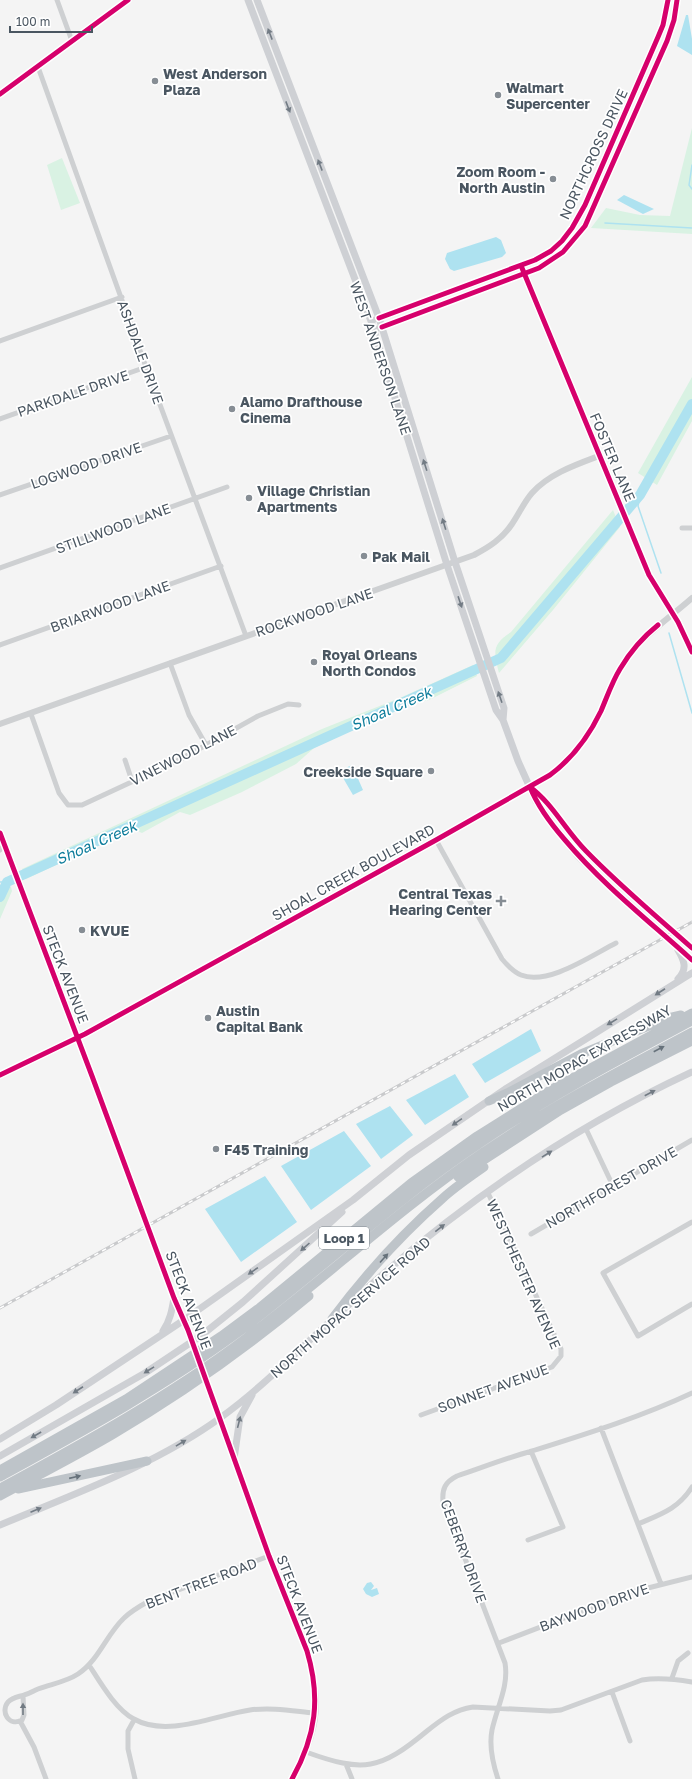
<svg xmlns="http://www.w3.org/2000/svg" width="692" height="1779" font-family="'Golos Text',sans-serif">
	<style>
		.green { fill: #d9f2e3 }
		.water { fill: #aee2f0 }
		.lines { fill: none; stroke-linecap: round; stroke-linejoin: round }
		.stream { stroke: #aee2f0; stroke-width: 1.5 }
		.river { stroke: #aee2f0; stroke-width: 10 }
		.minor { stroke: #ced0d2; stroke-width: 5 }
		.tertiary { stroke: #ced0d2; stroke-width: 6 }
		.secondary { stroke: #ced0d4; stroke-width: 7 }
		.motorway { stroke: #bec4c9; stroke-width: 9 }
		.rail-casing { stroke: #c9cacc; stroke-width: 3 }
		.rail { stroke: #fff; stroke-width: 1.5; stroke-dasharray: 4.5; stroke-linecap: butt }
		.cycleway-casing { stroke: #fff; stroke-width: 8 }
		.cycleway { stroke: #d6006c; stroke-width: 5 }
		.oneway { fill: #727b84 }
		.oneway2 { fill: #67727b }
		.oneway3 { fill: #727b83 }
		.poi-dot { fill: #868d94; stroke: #fff; stroke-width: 1.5 }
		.labels { text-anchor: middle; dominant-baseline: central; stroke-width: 3.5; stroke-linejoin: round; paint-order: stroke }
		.shield { fill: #fff; stroke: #808990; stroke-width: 1 }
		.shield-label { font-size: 13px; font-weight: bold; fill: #4a5661 }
		.poi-label { font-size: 14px; font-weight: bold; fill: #4a5661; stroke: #fff; text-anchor: start }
		.street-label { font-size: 14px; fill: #4a5661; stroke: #fff }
		.water-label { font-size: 15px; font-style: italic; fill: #0c7c9b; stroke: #fff }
	</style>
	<rect width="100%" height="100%" fill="#f4f4f4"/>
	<path class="green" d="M692,128V234L591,228L606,208L640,215L670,216Z
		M62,158L80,203L61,210L47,165Z
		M692,377V421L657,485L638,473Z
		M613,510L620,527L553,610L499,673C494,652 491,645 511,632Z
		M473,665L477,676L429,700L400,707L314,748L296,764L242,792L190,815L180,812L142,833L133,829L26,879L22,869L322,729L402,697Z
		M6,877L9,887H11L12,891L0,919V887Z"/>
	<path class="water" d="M686,15H688L692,39V55L677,46Z
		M624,195L654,209L643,214L617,200Z
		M496,237L501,240L506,253L502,257L454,271L450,269L445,259L447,253Z
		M352,765L363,790L353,795L339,771Z
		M531,1029L541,1051L485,1083L472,1064Z
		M455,1074L469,1097L425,1125L406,1100Z
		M390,1106L413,1135L381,1159L356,1124Z
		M344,1131L371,1166L311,1210L281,1166Z
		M265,1176L297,1222L241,1262L205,1209Z
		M371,1582L374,1586L371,1590L377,1588L379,1594L372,1597L366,1594L363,1589L367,1583Z"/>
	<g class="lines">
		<path class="stream" d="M692,165L689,185L692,189
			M605,223L692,228
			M640,495L638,506L661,573
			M669,633L692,713
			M0,882H7"/>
		<path class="river" d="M0,897L7,882L501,658L640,495L692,404"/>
		<path class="minor" d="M57,0L72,41
			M38,67L146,367L246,636
			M0,341L122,297
			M0,419L146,367
			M0,495L171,436
			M682,528H692
			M0,568L227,487
			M0,645L221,566
			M170,663L189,715L206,745
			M31,714L59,793L68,805H82L181,759L258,716L288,704L299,705
			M125,760L132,781
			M436,840L502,959C507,965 513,972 521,975C548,986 592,955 616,943
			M0,850L4,845
			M586,1129L613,1186
			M692,1222L603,1273L638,1336L692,1304
			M531,1234L692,1140
			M421,1415L552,1367L561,1356V1349L488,1193
			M601,1428L661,1584
			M638,1524C661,1514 678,1509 692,1487
			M528,1540L563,1527L531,1451
			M499,1643L632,1592L692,1577
			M89,1665C100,1682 116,1710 134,1719C167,1738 216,1715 250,1710C272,1707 293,1711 314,1713
			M672,1678L678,1661L688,1653
			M612,1692L630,1741
			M23,1696L24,1715L22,1720C9,1727 0,1712 8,1702C13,1697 18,1697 24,1695C29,1694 33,1691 38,1689C51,1684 66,1682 78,1674C99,1660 106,1635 124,1618C131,1611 140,1606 149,1601L269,1556
			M134,1720L128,1731V1749L135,1779
			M20,1721L34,1747L46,1779
			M306,1752C364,1773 380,1770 427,1731C442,1719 454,1710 473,1707L550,1711L561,1710L642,1680C659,1677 675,1679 692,1682
			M346,1764L352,1779
			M498,1779C493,1764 489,1745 492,1730C497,1707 509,1686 505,1663L443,1501C442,1489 445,1482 457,1476C481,1468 506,1458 532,1451C586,1434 641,1417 692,1393"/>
		<path class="tertiary" d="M524,271L649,575L678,622L692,652
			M371,321L535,260L551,251L562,241L572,228L585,205L658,37L663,25L668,0
			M374,330L539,268L563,252L585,226L667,41L674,20L677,0
			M0,724L474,555C489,547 502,539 512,524C519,514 524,502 532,493C549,474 575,465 599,456
			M0,833L92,1076L174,1298L198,1356
			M0,1075L85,1034L436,840L550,775C573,758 589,736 601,710C607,697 613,682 620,669C638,638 666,621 692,598
			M204,1374C226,1434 246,1495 269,1556C287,1602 313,1649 316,1699C317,1727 306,1755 292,1779"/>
		<path class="secondary" d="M248,0L371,321L447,565L496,710L503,720L518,761L536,801L555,828L578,856L601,879L692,960
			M257,0L379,318L455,562L504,708L503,720
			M0,94L128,0
			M530,787C552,803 566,831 586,851C619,885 656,916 692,948
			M678,950C684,960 688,969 678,979
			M344,1309C447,1214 565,1131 692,1072
			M163,1331C170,1321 172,1310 174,1298
			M0,1439L56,1405L184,1320L353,1200L409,1155L507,1088L692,973
			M0,1456L145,1373L202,1335L243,1302L342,1212
			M234,1459L240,1417L252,1395
			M0,1525C74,1494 155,1465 220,1418C262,1388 298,1350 336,1316"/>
		<path class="motorway" d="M489,1101L509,1092L581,1054L668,1018L681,1015
			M458,1177L561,1110L611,1082L692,1041
			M332,1319C364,1276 402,1234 443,1198C455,1187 470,1177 484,1167
			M0,1470L126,1399L221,1336L259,1308L411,1183L477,1136L550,1090L692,1013
			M0,1477C82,1432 163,1388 239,1332C320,1271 394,1201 479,1144C547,1098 619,1060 692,1021
			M0,1488C85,1442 169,1396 246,1338C326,1278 399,1209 482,1153C549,1107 621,1070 692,1032
			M18,1489L147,1461
			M0,1496C37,1476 76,1456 112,1435C182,1394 247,1348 309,1296"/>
		<defs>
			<path id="rail" d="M0,1308L692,922"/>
		</defs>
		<use href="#rail" class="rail-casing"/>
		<use href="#rail" class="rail"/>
		<defs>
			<path id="cycleway" d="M0,94L128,0
				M522,268L649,575L678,622L692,652
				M379,318L535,260L551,251L562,241L572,228L585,205L658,37L663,25L668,0
				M382,327L539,268L563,252L585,226L667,41L674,20L677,0
				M530,787C538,807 551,824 565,840C603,885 649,921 692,960
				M530,787C552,803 566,831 586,851C619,885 656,916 692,948
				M0,833L92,1076L174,1298L188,1330L269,1556L307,1651C321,1698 316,1736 292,1779
				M0,1075L85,1034L436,840L550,775C573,758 589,736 601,711C607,697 612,682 620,669C630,652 643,637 658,625"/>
		</defs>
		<use href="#cycleway" class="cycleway-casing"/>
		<use href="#cycleway" class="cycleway"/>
	</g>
	<defs><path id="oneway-solid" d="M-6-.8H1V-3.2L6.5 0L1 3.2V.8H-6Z"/></defs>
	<g class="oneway">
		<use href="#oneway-solid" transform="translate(270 34) rotate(-111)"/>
		<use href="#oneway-solid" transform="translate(288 107) rotate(69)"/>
		<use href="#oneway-solid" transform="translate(320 165) rotate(-111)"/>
		<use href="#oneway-solid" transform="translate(425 465) rotate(-108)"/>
		<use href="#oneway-solid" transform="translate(444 524) rotate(-107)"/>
		<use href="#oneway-solid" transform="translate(460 602) rotate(71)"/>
		<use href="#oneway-solid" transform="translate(500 697) rotate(-109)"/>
		<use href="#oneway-solid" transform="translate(660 992) rotate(147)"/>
		<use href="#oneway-solid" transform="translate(612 1022) rotate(149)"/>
		<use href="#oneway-solid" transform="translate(650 1093) rotate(-28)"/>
		<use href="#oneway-solid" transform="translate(457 1122) rotate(146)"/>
		<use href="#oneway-solid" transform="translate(547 1154) rotate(-32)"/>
		<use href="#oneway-solid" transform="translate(440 1228) rotate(-38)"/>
		<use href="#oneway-solid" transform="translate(305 1247) rotate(138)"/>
		<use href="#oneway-solid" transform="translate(253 1271) rotate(145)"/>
		<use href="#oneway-solid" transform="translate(149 1370) rotate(148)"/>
		<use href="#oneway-solid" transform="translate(78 1390) rotate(147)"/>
		<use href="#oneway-solid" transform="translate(239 1422) rotate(-76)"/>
		<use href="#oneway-solid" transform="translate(36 1435) rotate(150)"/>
		<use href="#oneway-solid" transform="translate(181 1443) rotate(-31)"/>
		<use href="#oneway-solid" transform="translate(36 1510) rotate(-23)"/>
	</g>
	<g class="oneway2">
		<use href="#oneway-solid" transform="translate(659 1049) rotate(-28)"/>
		<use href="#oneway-solid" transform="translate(384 1258) rotate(-48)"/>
		<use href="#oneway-solid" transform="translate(75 1477) rotate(-13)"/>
	</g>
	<use class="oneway3" href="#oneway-solid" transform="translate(23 1709) rotate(-90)"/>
	<g class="poi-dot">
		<circle cx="155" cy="81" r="4"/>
		<circle cx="498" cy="95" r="4"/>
		<circle cx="553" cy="179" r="4"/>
		<circle cx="232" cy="409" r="4"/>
		<circle cx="249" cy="498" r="4"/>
		<circle cx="364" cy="556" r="4"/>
		<circle cx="314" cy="662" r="4"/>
		<circle cx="431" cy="771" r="4"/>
		<path d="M499 895h4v4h4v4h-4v4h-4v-4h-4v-4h4z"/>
		<circle cx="82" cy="930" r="4"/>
		<circle cx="208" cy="1018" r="4"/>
		<circle cx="216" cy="1149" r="4"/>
	</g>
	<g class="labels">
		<rect class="shield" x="319" y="1227" width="50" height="22" rx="3"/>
		<g class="shield-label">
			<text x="344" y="1238">Loop 1</text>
		</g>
		<g class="poi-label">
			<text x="163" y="73">West Anderson<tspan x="163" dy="16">Plaza</tspan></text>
			<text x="506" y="87">Walmart<tspan x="506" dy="16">Supercenter</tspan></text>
			<text x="545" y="171" text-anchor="end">Zoom Room -<tspan x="545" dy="16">North Austin</tspan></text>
			<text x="240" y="401">Alamo Drafthouse<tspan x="240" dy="16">Cinema</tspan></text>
			<text x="257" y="490">Village Christian<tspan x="257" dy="16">Apartments</tspan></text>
			<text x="372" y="556">Pak Mail</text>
			<text x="322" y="654">Royal Orleans<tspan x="322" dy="16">North Condos</tspan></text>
			<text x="423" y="771" text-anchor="end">Creekside Square</text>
			<text x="492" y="893" text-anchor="end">Central Texas<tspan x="492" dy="16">Hearing Center</tspan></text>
			<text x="90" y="930">KVUE</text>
			<text x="216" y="1010">Austin<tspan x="216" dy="16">Capital Bank</tspan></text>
			<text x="224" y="1149">F45 Training</text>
		</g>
		<g class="street-label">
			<text transform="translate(593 154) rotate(-65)">NORTHCROSS DRIVE</text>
			<text transform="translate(141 352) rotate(70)">ASHDALE DRIVE</text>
			<text transform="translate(381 358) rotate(71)">WEST ANDERSON LANE</text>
			<text transform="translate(73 393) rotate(-19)">PARKDALE DRIVE</text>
			<text transform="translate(613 457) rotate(67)">FOSTER LANE</text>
			<text transform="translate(86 465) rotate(-19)">LOGWOOD DRIVE</text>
			<text transform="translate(113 528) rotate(-20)">STILLWOOD LANE</text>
			<text transform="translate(110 606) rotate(-20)">BRIARWOOD LANE</text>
			<text transform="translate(314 612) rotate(-19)">ROCKWOOD LANE</text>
			<text transform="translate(183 755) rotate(-27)">VINEWOOD LANE</text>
			<text transform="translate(353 872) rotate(-29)">SHOAL CREEK BOULEVARD</text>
			<text transform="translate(66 974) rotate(69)">STECK AVENUE</text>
			<text transform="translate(584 1058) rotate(-30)">NORTH MOPAC EXPRESSWAY</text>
			<text transform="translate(611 1187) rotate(-30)">NORTHFOREST DRIVE</text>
			<text transform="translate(524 1274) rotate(66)">WESTCHESTER AVENUE</text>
			<text transform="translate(189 1300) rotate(69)">STECK AVENUE</text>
			<text transform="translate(350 1307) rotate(-41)">NORTH MOPAC SERVICE ROAD</text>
			<text transform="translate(493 1388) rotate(-20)">SONNET AVENUE</text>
			<text transform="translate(464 1551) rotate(70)">CEBERRY DRIVE</text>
			<text transform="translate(201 1583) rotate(-21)">BENT TREE ROAD</text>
			<text transform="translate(300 1604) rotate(69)">STECK AVENUE</text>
			<text transform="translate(594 1607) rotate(-20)">BAYWOOD DRIVE</text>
		</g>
		<g class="water-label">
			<text transform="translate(391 708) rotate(-24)">Shoal Creek</text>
			<text transform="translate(96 842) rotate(-24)">Shoal Creek</text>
		</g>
	</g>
	<path d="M10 26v6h82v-6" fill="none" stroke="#4a5661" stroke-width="2"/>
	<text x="16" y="26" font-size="12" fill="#4a5661" stroke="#ffffff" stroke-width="3" paint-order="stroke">100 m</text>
</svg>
